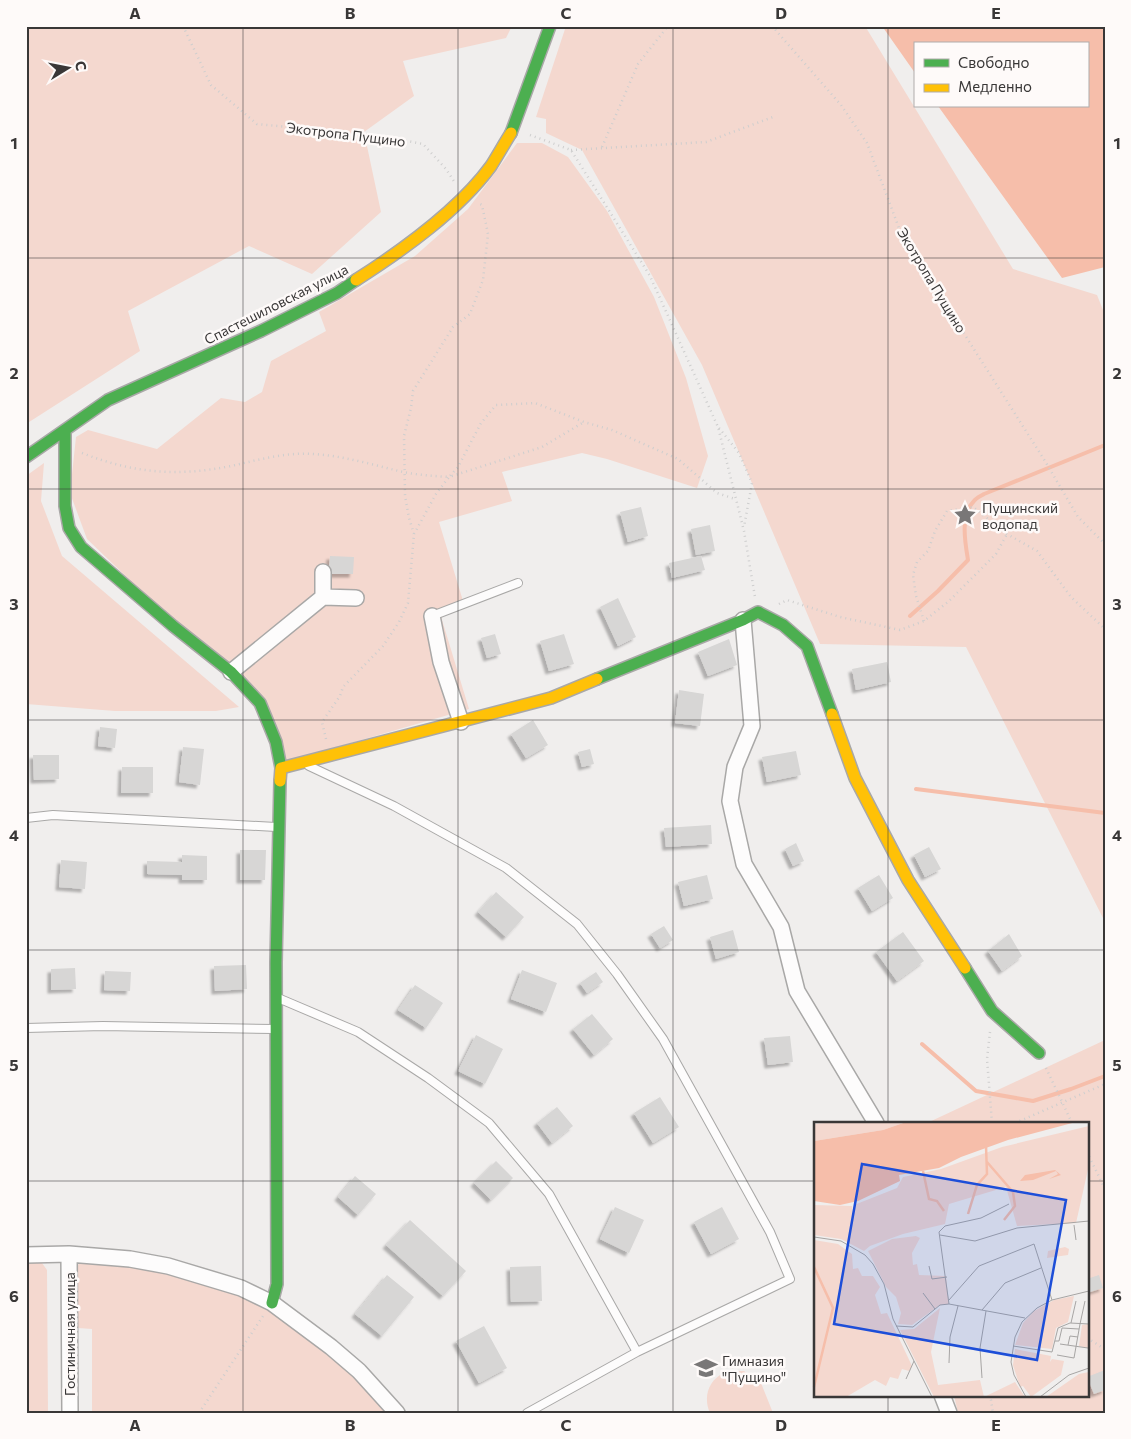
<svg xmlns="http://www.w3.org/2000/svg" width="1131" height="1439" font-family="Commissioner,sans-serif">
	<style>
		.green { fill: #f4d8cf }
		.water { fill: #f6beaa }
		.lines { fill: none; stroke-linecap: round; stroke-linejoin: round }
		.stream { stroke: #f6beaa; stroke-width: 4 }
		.building { fill: #d7d6d5; filter: url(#shadow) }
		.lane-casing { stroke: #a9a8a7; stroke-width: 10 }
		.street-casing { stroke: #a9a8a7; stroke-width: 18 }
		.fast-casing { stroke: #a9a8a7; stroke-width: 14 }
		.slow-casing { stroke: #a9a8a7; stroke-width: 14 }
		.path { stroke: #cecece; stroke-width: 2.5; stroke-dasharray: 1 4; stroke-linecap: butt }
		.lane { stroke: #fdfcfc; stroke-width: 8 }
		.street { stroke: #fdfcfc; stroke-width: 15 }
		.fast { stroke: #4caf50; stroke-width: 11 }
		.slow { stroke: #ffc107; stroke-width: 11 }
		.grid { fill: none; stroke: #393737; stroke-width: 1; stroke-opacity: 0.55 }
		.labels { text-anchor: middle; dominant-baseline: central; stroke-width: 5; stroke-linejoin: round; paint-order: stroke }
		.street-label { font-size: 14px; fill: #393737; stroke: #fefaf9 }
		.poi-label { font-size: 14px; fill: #393737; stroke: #fefaf9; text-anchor: start }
		.inset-river { fill: none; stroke: #f6beaa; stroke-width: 2.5 }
		.inset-road { fill: none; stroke: #a7a5a4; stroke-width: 1 }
		.view { fill: #1d4ed8; fill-opacity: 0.15; stroke: #1d4ed8; stroke-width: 2.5 }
		.inset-edge { fill: none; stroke: #393737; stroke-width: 2.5 }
		.neatline { fill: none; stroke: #393737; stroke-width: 2 }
		.grid-label { font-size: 16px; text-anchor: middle; font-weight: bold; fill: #393737 }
	</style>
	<defs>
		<filter id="shadow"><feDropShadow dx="-3.5" dy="3.5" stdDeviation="1" flood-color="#0004"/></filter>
	</defs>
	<rect width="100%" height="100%" fill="#f0eeed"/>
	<path class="green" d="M26,26H512L506,38L403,61L414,96L364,132L381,212L312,274L249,246L128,311L140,351L26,424Z
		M566,26H865L1013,269L1097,295L1105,315V922L966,647L820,644L702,365L582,150L546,133V119L536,117Z
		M517,143H542L568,157L607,211L654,297L686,378L708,456L697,488L607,459L582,453L502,472L512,501L439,522L463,601L439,610L469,709L281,763L259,704L87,539L70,493L76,437L88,430L157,449L221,398L245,402L262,392L271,361L326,331L319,312L415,256L468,209Z
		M44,463L41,501L62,556L239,707L216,711H115L26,704V476Z
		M1105,1040V1413H958L954,1395H1087V1123H927Z
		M33,1259L42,1263L47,1270L48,1413H26V1260Z
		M83,1260L164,1270L241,1293L295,1325L336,1356L390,1413H92V1329L78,1328V1265Z
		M744,1371L761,1383L773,1413H710C703,1398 708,1380 724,1373C730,1371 738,1371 744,1371Z"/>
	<path class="water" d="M882,26H1105V267L1062,278L938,106H1087V44H915V73Z"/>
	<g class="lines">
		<path class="stream" d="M910,616L938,591L968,560C965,542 960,515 974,501C976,498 981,496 984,494L1105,445
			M916,789L1105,813
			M922,1044L976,1091L1033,1101L1071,1089L1105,1076"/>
	</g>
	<path class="building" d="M641,507L648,536L628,542L620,512Z
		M710,525L715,551L696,555L691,529Z
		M330,556L354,557L353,574H332L329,566Z
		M701,556L705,570L672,578L669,563Z
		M618,598L636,637L618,646L600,607Z
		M495,634L501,654L487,658L481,638Z
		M564,634L574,664L549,671L540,641Z
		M729,639L737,665L708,676L698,652Z
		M887,662L891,682L856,690L852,669Z
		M679,690L704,694L700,726L675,723Z
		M533,720L548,745L526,758L511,734Z
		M100,727L117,729L115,748L98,746Z
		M183,747L204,749L200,785L179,782Z
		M590,749L594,764L582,767L578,752Z
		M796,751L801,775L767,782L762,757Z
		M33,755H59V779L34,780Z
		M122,767H153V793H121Z
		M711,825L712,844L666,847L664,828Z
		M796,843L804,861L793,866L785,849Z
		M929,847L941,869L925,877L914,855Z
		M240,850H266L265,880H240Z
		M182,855L207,856V880H182V875L147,874V861L182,862Z
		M61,860L87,862L85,889L59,887Z
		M707,875L713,899L684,906L678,882Z
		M879,875L893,898L872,911L858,888Z
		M496,892L524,917L506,937L478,912Z
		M664,926L673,940L660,948L651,934Z
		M733,930L739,952L716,959L710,937Z
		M903,932L924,961L897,981L876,952Z
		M1009,934L1022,956L1002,971L988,951Z
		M246,965L247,989L215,991L214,966Z
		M75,968L76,989L51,990V969Z
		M522,970L557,983L546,1012L511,999Z
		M105,971L131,972L130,991L104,990Z
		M596,972L603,982L587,993L580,983Z
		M415,985L443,1003L426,1028L398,1010Z
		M592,1014L613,1039L594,1055L573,1029Z
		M476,1035L503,1049L485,1084L458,1071Z
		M790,1036L793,1062L768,1065L764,1038Z
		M660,1097L679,1127L653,1143L634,1113Z
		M557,1107L573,1126L552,1143L537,1123Z
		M496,1161L513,1178L491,1200L474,1183Z
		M355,1176L376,1194L358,1215L338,1197Z
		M615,1207L644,1220L629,1253L600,1239Z
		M722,1207L739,1239L711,1254L694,1222Z
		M410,1220L466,1271L443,1296L386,1245Z
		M541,1266L542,1301L511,1302L510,1267Z
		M387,1275L414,1297L382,1336L355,1314Z
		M1099,1275L1103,1288L1087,1293V1279Z
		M484,1326L507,1368L479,1383L456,1341Z
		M1105,1370V1390L1094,1394L1087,1377Z"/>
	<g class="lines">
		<defs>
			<path id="lane" d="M432,616L518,583
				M309,766L394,806L506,868L577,924L617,974L663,1039L770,1232L790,1279L637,1352L527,1413
				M26,818L53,815L276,827
				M278,998L358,1032L428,1078L489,1123L549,1194L637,1352
				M26,1028L103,1026L274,1029"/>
			<path id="street" d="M323,597L356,598
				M432,616L441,662L461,722
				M743,620L752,726L735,767L730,801L744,864L781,927L797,991L876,1123
				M231,672L323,597V572
				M69,1254L70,1413
				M26,1255L69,1254L130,1259L168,1266L241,1288L272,1303L331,1347L359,1371L397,1413
				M942,1395L949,1413"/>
			<path id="fast" d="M511,133L550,26
				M65,430V506L69,528L81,547L173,626L231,672L260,703L276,742L281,768
				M26,457L108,400L261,331L337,293L356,280
				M597,679L743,620L758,612L783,625L807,646L832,714
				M965,968L992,1011L1039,1053
				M272,1303L277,1284L276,962L280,781"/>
			<path id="slow" d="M356,280C403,250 458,211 491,166C498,155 504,144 511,133
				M832,714L855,778L908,880L965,968
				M280,781L281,768L551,698L597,679"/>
		</defs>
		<use href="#lane" class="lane-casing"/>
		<use href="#street" class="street-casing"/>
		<use href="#fast" class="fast-casing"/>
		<use href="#slow" class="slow-casing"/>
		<path class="path" d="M183,26L211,85L257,124L382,136L423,144L446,169L455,183
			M772,26L841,105L867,143L902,236L1045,461L1078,517L1105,544
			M530,135L571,150L650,276L718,427L744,531L755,597
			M602,147L638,64L668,26
			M571,150L706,142L773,117
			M719,428L739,453L752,483L744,527
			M82,453C133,473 176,477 231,466C258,460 285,452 314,454C344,456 374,465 403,472C418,475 433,476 449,477L458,467L481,423L496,405L535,403L584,422L612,430L678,459L717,493L735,499
			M414,534L436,494L449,477L542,447L584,422
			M779,604L787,600L840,617L900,630L924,621L949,601L996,554L1007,534
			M924,621L916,596L913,575L917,562L928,551L935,531L947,511L973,507L1007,534L1037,551L1071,597L1105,629
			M326,739L322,722L340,696L343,687L383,646L399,622L408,603L414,534L409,518L405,496L404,436L411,408L413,391L453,327L470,314L483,280L488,234L482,205L480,204
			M990,1032L987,1059L992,1123
			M1046,1068L1072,1123
			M1015,1123L1105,1084
			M1087,1152L1105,1189
			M1087,1338L1105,1349
			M989,1395L991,1400L993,1413
			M199,1413L263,1316"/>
		<use href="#lane" class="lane"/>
		<use href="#street" class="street"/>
		<use href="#fast" class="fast"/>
		<use href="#slow" class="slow"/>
	</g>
	<path class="grid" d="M243,26V1413M458,26V1413M673,26V1413M888,26V1123M26,258H1105M26,489H1105M26,720H1105M26,950H1105M26,1181H815M1087,1181H1105M888,1395V1413"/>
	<defs>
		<symbol id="sight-bare" viewBox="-9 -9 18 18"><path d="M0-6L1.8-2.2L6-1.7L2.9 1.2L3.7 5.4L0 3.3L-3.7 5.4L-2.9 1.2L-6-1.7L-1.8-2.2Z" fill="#797777" stroke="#fefaf9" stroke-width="2.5" paint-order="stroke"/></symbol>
		<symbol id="school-bare" viewBox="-9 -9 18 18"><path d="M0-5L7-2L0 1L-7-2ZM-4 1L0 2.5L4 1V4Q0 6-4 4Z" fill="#797777" stroke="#fefaf9" stroke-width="2.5" paint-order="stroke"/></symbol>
	</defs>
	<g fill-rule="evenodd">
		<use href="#sight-bare" x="949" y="499" width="32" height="32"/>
		<use href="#school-bare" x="690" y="1352" width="32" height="32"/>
	</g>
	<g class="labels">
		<g class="street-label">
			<text transform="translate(346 134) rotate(7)">Экотропа Пущино</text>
			<text transform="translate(932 280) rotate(59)">Экотропа Пущино</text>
			<text transform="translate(276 304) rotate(-27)">Спастешиловская улица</text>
			<text transform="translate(69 1334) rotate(-90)">Гостиничная улица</text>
		</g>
		<g class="poi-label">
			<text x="982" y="507">Пущинский<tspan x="982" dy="16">водопад</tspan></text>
			<text x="722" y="1360">Гимназия<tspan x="722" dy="16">"Пущино"</tspan></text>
		</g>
	</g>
	<g transform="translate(814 1122)">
		<rect width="275" height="275" fill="#f0eeed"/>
		<path d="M21,0H92L69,8L0,19V2ZM275,4V43L262,101L203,104L192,65L135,82L131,102L89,112L56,124L50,129L27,117L0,113V83L38,84L39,93L40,83L83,66L89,55L127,47L188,25ZM102,114L106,116L98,131L99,143L103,142L105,153L132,154L135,182L126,183L98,203L84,202L87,191L82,175L72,165L54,129L78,117ZM0,118L24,122L38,132L39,147L44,146L48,154H59L66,165L61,173L67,192L73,191L98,244L95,249L88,247L84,257L76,255L72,264L61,258L32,275H0ZM251,125L255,127L254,133L233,136L234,129ZM260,174L254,200L242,206L238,227L201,223L209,201L220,189L240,178ZM126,186L117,230L124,263L166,258L170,275L201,260L211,275H120L86,208L100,207ZM275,202V226L265,224L268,203ZM201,227L237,234L236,240L238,237L250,239L247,253L217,275L209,264L206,265L199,243ZM275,250V275H232L265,252Z" fill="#f4d8cf"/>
		<path d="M92,0H262L194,18L147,35L125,46L85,53L86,59L44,79L26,83L0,79V19L69,8ZM241,48L247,53L235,57L244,52L242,49L219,58L206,59L211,53Z" fill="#f6beaa"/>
		<path class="inset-river" d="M173,40L199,70L201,84L190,98M109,49L115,77L123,79L130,89M154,92L163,63L173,52L172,24M0,145L19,186L0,265"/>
		<path class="inset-road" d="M195,82L167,96L131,104L125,110L135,182L211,196M260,103L262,118M126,113L161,119L203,106L275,99M0,115L27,119L51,133L59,142L70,162L79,197L118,275M115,144L118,157L133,155M109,171L121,187M135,178L165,144L220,122L238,178M168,188L191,161L227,146M257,201L262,179M266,202L271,179M82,204L99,205L126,183L135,182M241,219H245L248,206L265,207M246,222L274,226M254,223L256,214L264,215M199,224L238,230L244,206L256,201L275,202M243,233L260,236L266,202M135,241L136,215L144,184M168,256L166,226L172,189M92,257L100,239M212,275L200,253L197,240L201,215L208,200L223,186L238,178L275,169M226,275L255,253L275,246"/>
		<path class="view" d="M48,42L252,78L223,238L20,202Z"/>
		<rect width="275" height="275" class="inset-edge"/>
	</g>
	<rect width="1131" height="1439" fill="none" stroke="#fefaf9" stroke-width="55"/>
	<rect x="914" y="42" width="175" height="65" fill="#fefaf9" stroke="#afacab"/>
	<rect x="924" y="59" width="25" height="8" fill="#4caf50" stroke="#afacab"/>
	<text x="958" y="68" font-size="15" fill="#393737">Свободно</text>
	<rect x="924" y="84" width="25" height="8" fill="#ffc107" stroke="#afacab"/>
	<text x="958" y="92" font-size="15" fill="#393737">Медленно</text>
	<g transform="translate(68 68) rotate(80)" stroke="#fefaf9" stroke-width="4" paint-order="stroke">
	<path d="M0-4L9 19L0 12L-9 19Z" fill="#393737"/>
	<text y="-8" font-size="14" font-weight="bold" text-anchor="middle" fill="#393737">С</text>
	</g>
	<rect x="28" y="28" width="1076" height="1384" class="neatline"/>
	<g class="grid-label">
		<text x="135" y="19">A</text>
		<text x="350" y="19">B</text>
		<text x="566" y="19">C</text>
		<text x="781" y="19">D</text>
		<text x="996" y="19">E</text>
		<text x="14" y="149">1</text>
		<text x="1117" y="149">1</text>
		<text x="14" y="379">2</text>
		<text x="1117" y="379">2</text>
		<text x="14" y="610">3</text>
		<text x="1117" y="610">3</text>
		<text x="14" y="841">4</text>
		<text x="1117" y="841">4</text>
		<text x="14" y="1071">5</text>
		<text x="1117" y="1071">5</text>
		<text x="14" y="1302">6</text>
		<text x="1117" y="1302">6</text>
		<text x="135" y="1431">A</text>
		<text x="350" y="1431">B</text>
		<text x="566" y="1431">C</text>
		<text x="781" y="1431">D</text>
		<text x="996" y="1431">E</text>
	</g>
</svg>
